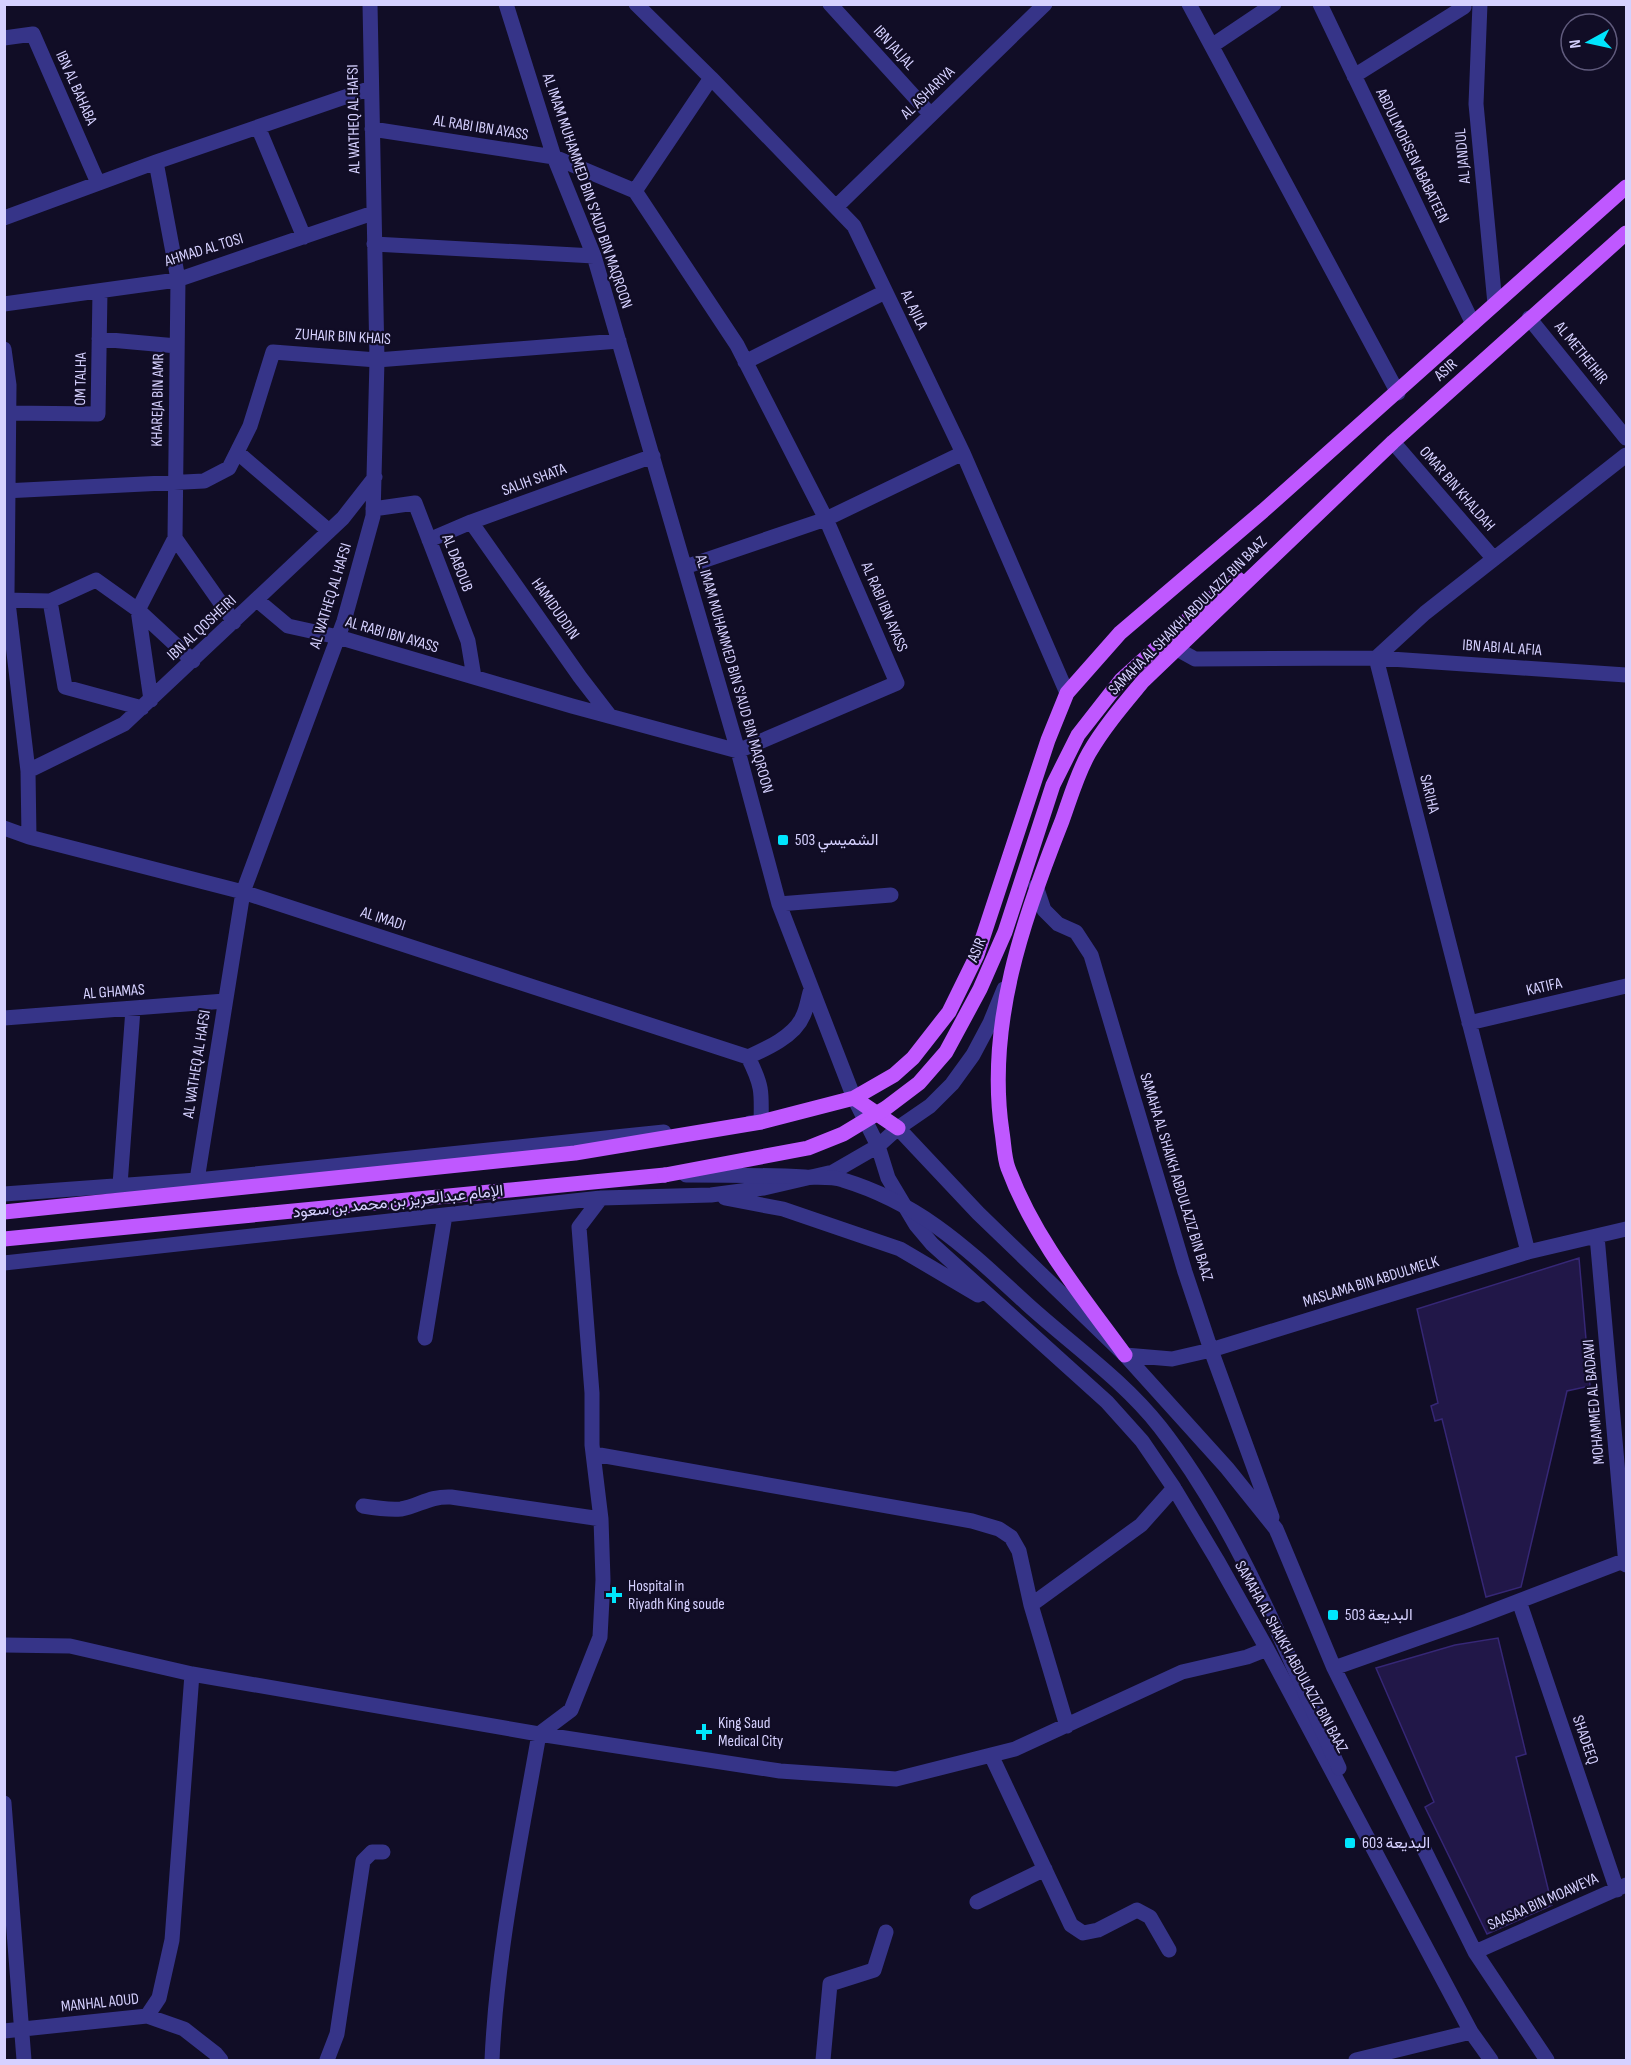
<svg xmlns="http://www.w3.org/2000/svg" width="1631" height="2065" font-family="'Sofia Sans Condensed',Vazirmatn,sans-serif">
	<style>
		.building { fill: #211748; stroke: #362776; stroke-width: 1.5 }
		.lines { fill: none; stroke-linecap: round; stroke-linejoin: round }
		.minor { stroke: #363488; stroke-width: 15 }
		.major { stroke: #bf58ff; stroke-width: 15 }
		.minor-bridge { stroke: #363488; stroke-width: 15 }
		.major-bridge { stroke: #bf58ff; stroke-width: 15 }
		.poi-dot { fill: #00e5fc; stroke: #110d26; stroke-width: 2 }
		.labels { text-anchor: middle; dominant-baseline: central; stroke-width: 4.5; stroke-linejoin: round; paint-order: stroke }
		.street-label { font-size: 16px; fill: #d6d1ff; stroke: #110d26 }
		.poi-label { font-size: 16px; fill: #d6d1ff; stroke: #110d26; text-anchor: start }
	</style>
	<rect width="100%" height="100%" fill="#110d26"/>
	<path class="building" d="M1579,1258L1590,1386L1567,1391L1521,1587L1486,1597L1442,1419L1435,1421L1431,1406L1438,1403L1417,1309Z
		M1498,1638L1526,1754L1516,1757L1552,1905L1487,1934L1425,1807L1434,1802L1376,1668L1455,1645Z"/>
	<g class="lines">
		<path class="minor" d="M506,4L554,157L594,256L738,751L779,904L854,1098L878,1146L888,1178L916,1225L932,1244L1107,1402L1142,1441L1174,1488L1217,1560L1267,1649L1471,2032L1491,2060
			M636,4L711,78L854,226L963,453L1067,693
			M830,4L931,115
			M1189,4L1398,393
			M1320,4L1473,324
			M1480,4L1476,104L1495,304
			M4,38L33,34L98,183
			M1213,45L1274,4
			M1354,76L1464,7
			M258,127L304,237
			M156,162L178,279L175,538L234,622
			M635,191L711,78
			M836,207L1045,4
			M4,218L156,162L371,88
			M374,244L594,256
			M4,304L177,280L373,213
			M1529,318L1626,438
			M99,339L177,346
			M4,349L9,385L7,594L28,771L29,837
			M745,362L885,292
			M9,413L98,414L100,291
			M1393,442L1494,559
			M237,452L329,531
			M4,491L204,481L229,468L250,426L273,352L377,360L619,341
			M373,509L415,503L468,641L474,677
			M471,522L580,677L610,716
			M429,540L471,522L653,456
			M685,567L826,519L963,453
			M4,600L50,601L96,580L138,610L193,661
			M257,600L288,626L338,637L572,706L738,751L897,683L826,519L737,345L635,191L554,157L372,129
			M50,601L65,687L142,708
			M1177,649L1195,659L1376,658L1626,675
			M1376,658L1528,1252
			M1376,658L1425,613L1626,455
			M151,700L138,610L175,538
			M28,771L124,724L343,518L375,477
			M4,828L29,837L243,892L748,1057
			M1036,886L1044,910L1058,924L1076,932L1091,955L1185,1272L1211,1350L1272,1517
			M779,904L891,895
			M4,1018L225,1001
			M1469,1023L1626,986
			M748,1057C762,1085 762,1091 761,1122L750,1123
			M748,1057C766,1049 795,1036 803,1016C807,1008 808,998 811,989
			M898,1128L978,1213L1125,1355L1227,1468L1276,1529L1334,1668L1475,1952L1547,2060
			M197,1180L243,892L344,621L373,516L377,360L370,4
			M120,1185L133,1009
			M4,1194L197,1180L664,1132
			M725,1198L783,1209L900,1249L978,1295
			M1597,1236L1626,1565
			M4,1263L601,1198L711,1195L764,1188L833,1172L878,1146L898,1128L930,1106L952,1084L973,1055L990,1023L1004,989
			M425,1338L445,1215
			M1125,1355L1172,1359L1211,1350L1528,1252L1626,1229
			M594,1454L972,1521L999,1529L1011,1537L1019,1551L1031,1605L1067,1726
			M363,1506C375,1508 388,1510 401,1509C419,1506 429,1496 451,1497L601,1519
			M1519,1601L1617,1890
			M1031,1605L1141,1525L1174,1488
			M4,1645L70,1646L192,1674
			M1334,1668L1467,1621L1626,1560
			M991,1755L1071,1925L1083,1933L1098,1930L1137,1910L1150,1917L1169,1950
			M4,1803L24,2060
			M977,1902L1045,1869
			M1475,1952L1626,1885
			M147,2016L159,1998L172,1940L192,1674L539,1734L780,1771L896,1779L1015,1749L1182,1672L1247,1657L1267,1649
			M4,2031L147,2016L184,2029L216,2054L221,2060
			M327,2060L337,2034L363,1861L372,1852H383
			M492,2060C497,1950 520,1843 539,1734L571,1710L600,1637L603,1580L601,1519L592,1445V1393L579,1227L601,1198
			M823,2060L830,1984L874,1970L886,1932
			M1356,2060L1471,2032"/>
		<path class="major" d="M1207,602L1238,579
			M854,1098L894,1075L913,1058L949,1012L977,955L1048,740L1067,693L1120,633L1263,511L1626,187
			M4,1212L575,1153L761,1122L854,1098L898,1128
			M4,1239L665,1175
			M1125,1355C1082,1296 1034,1238 1008,1168C1004,1157 1004,1144 1002,1132C986,1025 1023,919 1062,821C1070,799 1077,774 1089,753C1104,727 1124,704 1143,681L1393,442L1626,233"/>
		<path class="minor-bridge" d="M686,1175C726,1175 765,1175 805,1177C817,1178 832,1176 843,1180C922,1204 968,1250 1027,1304C1071,1344 1123,1380 1160,1427C1237,1525 1287,1655 1339,1768"/>
		<path class="major-bridge" d="M665,1175L808,1148L843,1134L886,1108L919,1083L946,1052L980,989L1005,932L1053,785L1078,735L1121,680L1207,602"/>
	</g>
	<g class="poi-dot">
		<rect x="777" y="834" width="12" height="12" rx="3"/>
		<path d="M611 1586h6v6h6v6h-6v6h-6v-6h-6v-6h6z"/>
		<rect x="1327" y="1609" width="12" height="12" rx="3"/>
		<path d="M701 1723h6v6h6v6h-6v6h-6v-6h-6v-6h6z"/>
		<rect x="1344" y="1837" width="12" height="12" rx="3"/>
	</g>
	<g class="labels">
		<g class="street-label">
			<text transform="translate(894 48) rotate(48)">IBN JALJAL</text>
			<text transform="translate(76 88) rotate(66)">IBN AL BAHABA</text>
			<text transform="translate(928 93) rotate(-44)">AL ASHARIYA</text>
			<text transform="translate(354 119) rotate(-91)">AL WATHEQ AL HAFSI</text>
			<text transform="translate(481 128) rotate(9)">AL RABI IBN AYASS</text>
			<text transform="translate(1412 156) rotate(64)">ABDULMOHSEN ABABATEEN</text>
			<text transform="translate(1463 156) rotate(-95)">AL JANDUL</text>
			<text transform="translate(587 191) rotate(71)">AL IMAM MUHAMMED BIN S'AUD BIN MAQROON</text>
			<text transform="translate(204 250) rotate(-17)">AHMAD AL TOSI</text>
			<text transform="translate(914 310) rotate(64)">AL AJILA</text>
			<text transform="translate(343 337) rotate(3)">ZUHAIR BIN KHAIS</text>
			<text transform="translate(1581 353) rotate(51)">AL METHEIHIR</text>
			<text transform="translate(1446 370) rotate(-42)">ASIR</text>
			<text transform="translate(81 379) rotate(-89)">OM TALHA</text>
			<text transform="translate(158 400) rotate(-89)">KHAREJA BIN AMR</text>
			<text transform="translate(534 480) rotate(-20)">SALIH SHATA</text>
			<text transform="translate(1457 489) rotate(49)">OMAR BIN KHALDAH</text>
			<text transform="translate(457 563) rotate(69)">AL DABOUB</text>
			<text transform="translate(331 596) rotate(-73)">AL WATHEQ AL HAFSI</text>
			<text transform="translate(884 607) rotate(67)">AL RABI IBN AYASS</text>
			<text transform="translate(555 609) rotate(55)">HAMIDUDDIN</text>
			<text transform="translate(1188 616) rotate(-45)">SAMAHA AL SHAIKH ABDULAZIZ BIN BAAZ</text>
			<text transform="translate(202 628) rotate(-43)">IBN AL QOSHEIRI</text>
			<text transform="translate(392 635) rotate(16)">AL RABI IBN AYASS</text>
			<text transform="translate(1502 648) rotate(4)">IBN ABI AL AFIA</text>
			<text transform="translate(734 674) rotate(74)">AL IMAM MUHAMMED BIN S'AUD BIN MAQROON</text>
			<text transform="translate(1429 794) rotate(76)">SARIHA</text>
			<text transform="translate(383 919) rotate(18)">AL IMADI</text>
			<text transform="translate(977 950) rotate(-67)">ASIR</text>
			<text transform="translate(1544 987) rotate(-13)">KATIFA</text>
			<text transform="translate(114 992) rotate(-4)">AL GHAMAS</text>
			<text transform="translate(197 1064) rotate(-81)">AL WATHEQ AL HAFSI</text>
			<text transform="translate(1176 1177) rotate(73)">SAMAHA AL SHAIKH ABDULAZIZ BIN BAAZ</text>
			<text transform="translate(398 1202) rotate(-6)">الإمام عبدالعزيز بن محمد بن سعود</text>
			<text transform="translate(1371 1282) rotate(-17)">MASLAMA BIN ABDULMELK</text>
			<text transform="translate(1594 1402) rotate(-95)">MOHAMMED AL BADAWI</text>
			<text transform="translate(1291 1657) rotate(61)">SAMAHA AL SHAIKH ABDULAZIZ BIN BAAZ</text>
			<text transform="translate(1585 1740) rotate(71)">SHADEEQ</text>
			<text transform="translate(1543 1902) rotate(-24)">SAASAA BIN MOAWEYA</text>
			<text transform="translate(100 2003) rotate(-6)">MANHAL AOUD</text>
		</g>
		<g class="poi-label">
			<text x="795" y="840">الشميسي 503</text>
			<text x="628" y="1586">Hospital in<tspan x="628" dy="18">Riyadh King soude</tspan></text>
			<text x="1345" y="1615">البديعة 503</text>
			<text x="718" y="1723">King Saud<tspan x="718" dy="18">Medical City</tspan></text>
			<text x="1362" y="1843">البديعة 603</text>
		</g>
	</g>
	<rect width="1631" height="2065" fill="none" stroke="#d6d1ff" stroke-width="12"/>
	<g transform="translate(1589 42) rotate(262)"><circle r="28" fill="#110d26" stroke="#605b7d" stroke-width="1.5"/>
	<path d="M0-4.5L10 22L0 15L-10 22Z" fill="#00e5fc"/>
	<text y="-9" font-size="16" font-weight="bold" text-anchor="middle" fill="#d6d1ff">N</text>
	</g>
</svg>
